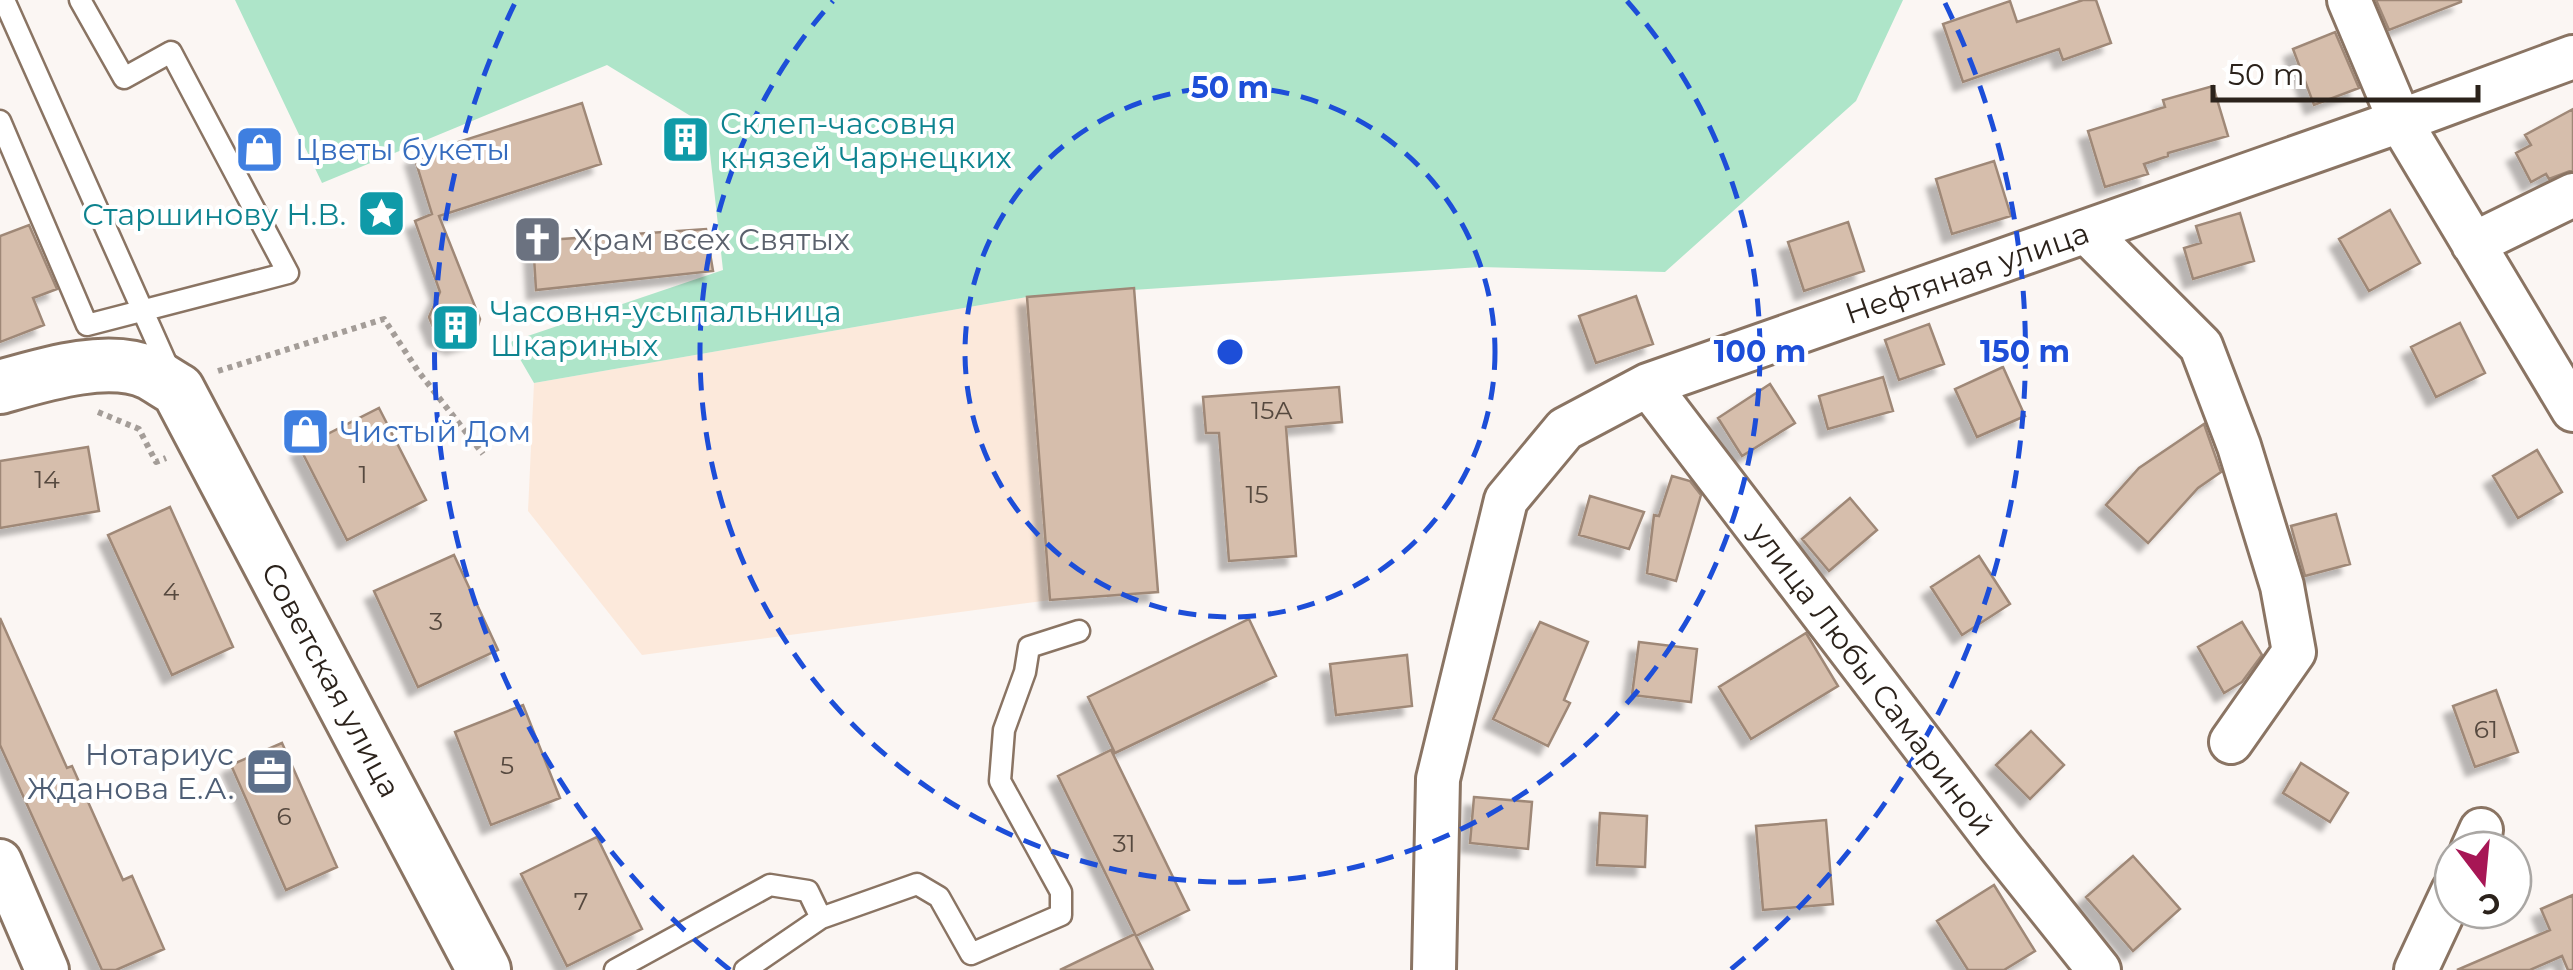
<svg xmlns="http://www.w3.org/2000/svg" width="2573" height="970" font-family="Montserrat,sans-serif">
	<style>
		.built { fill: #fce9db }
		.green { fill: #aee5c9 }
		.building { fill: #d6beac; stroke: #9f8877; stroke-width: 2.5; filter: url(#shadow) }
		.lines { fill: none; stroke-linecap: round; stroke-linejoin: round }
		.service-casing { stroke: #8a7463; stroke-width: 25 }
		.minor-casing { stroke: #8a7463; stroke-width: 48 }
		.tertiary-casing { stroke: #8a7463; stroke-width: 58 }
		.path { stroke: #a49d98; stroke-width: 6; stroke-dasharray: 5 5; stroke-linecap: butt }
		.service { stroke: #fff; stroke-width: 20 }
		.minor { stroke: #fff; stroke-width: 42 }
		.tertiary { stroke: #fff; stroke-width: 52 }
		.ring { fill: none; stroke: #1d4ed8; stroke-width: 5; stroke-dasharray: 18 12 }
		.labels { text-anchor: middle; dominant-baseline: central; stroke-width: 8; stroke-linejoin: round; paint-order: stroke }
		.number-label { font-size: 25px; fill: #56493f }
		.culture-label { font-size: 30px; fill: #0d838f; stroke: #fff; text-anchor: start }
		.shop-label { font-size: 30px; fill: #366cbe; stroke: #fff; text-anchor: start }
		.worship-label { font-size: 30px; fill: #5b616d; stroke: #fff; text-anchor: start }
		.street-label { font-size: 30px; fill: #2b221b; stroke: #fff }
		.service-label { font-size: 30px; fill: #4e5e75; stroke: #fff; text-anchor: end }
		.centre { fill: #1d4ed8; stroke: #fff; stroke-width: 5 }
		.ring-label { font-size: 30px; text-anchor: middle; font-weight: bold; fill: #1d4ed8; stroke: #fff; stroke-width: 8; stroke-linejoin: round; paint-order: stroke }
	</style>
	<defs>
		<filter id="shadow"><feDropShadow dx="-9" dy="9" stdDeviation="2.5" flood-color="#0004"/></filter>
	</defs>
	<rect width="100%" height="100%" fill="#fbf6f3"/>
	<path class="built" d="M1134,288L1158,592L1050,600L642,655L528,511L534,383L1027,297Z"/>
	<path class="green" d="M235,0H1903L1856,101L1665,272L1480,267L1027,297L534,383L510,342L723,270L707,126L607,65L322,183Z"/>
	<path class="building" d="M2083,0H2096L2111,43L2063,60L2059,49L1963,82L1943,24L2010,1L2017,22Z
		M2376,0H2461V2L2389,30Z
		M2335,32L2359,88L2314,105L2293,49Z
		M2213,86L2228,136L2168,153V156L2144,164L2148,174L2105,187L2088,131L2165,107L2163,100Z
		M582,103L601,164L439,216L480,319L474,339L455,345L437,337L429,317L440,292L415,221L432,214L414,156Z
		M2573,109V170L2549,179L2546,174L2531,182L2516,153L2531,145L2525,135Z
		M1994,161L2011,216L1952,234L1936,179Z
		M2390,210L2420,263L2369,291L2339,239Z
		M2240,213L2254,261L2193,279L2184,248L2201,243L2196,226Z
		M1848,222L1864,271L1804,291L1788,242Z
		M29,225L57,289L33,298L44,325L0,342V236Z
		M706,229L713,271L536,290L533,241Z
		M1134,288L1158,592L1050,600L1027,297Z
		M1636,296L1653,344L1596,363L1579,316Z
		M2460,323L2485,373L2436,397L2411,347Z
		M1929,324L1944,364L1899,380L1885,340Z
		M2003,367L2025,416L1977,437L1955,389Z
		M1883,377L1893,411L1828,429L1819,396Z
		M1770,384L1795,423L1742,456L1718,418Z
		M1339,387L1342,422L1286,427L1296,556L1229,561L1219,433H1206L1203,397Z
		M379,408L426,500L347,540L300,448Z
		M2204,424L2221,472L2198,488L2148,543L2106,505L2139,468Z
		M88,447L99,511L0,528V461Z
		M2537,450L2562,492L2518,518L2493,476Z
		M1672,476L1690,481L1701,495L1676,581L1647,573L1654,515L1659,516Z
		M1590,496L1644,512L1629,549L1579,535Z
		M1850,498L1877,530L1829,571L1802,539Z
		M170,507L233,647L172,675L108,535Z
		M2336,514L2350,564L2305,576L2291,526Z
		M454,555L498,650L418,687L374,591Z
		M1979,556L2010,604L1962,635L1931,587Z
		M0,618L67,768L72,766L123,880L132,876L164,949L116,970H102L0,745Z
		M1249,619L1276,676L1115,753L1088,697Z
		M1540,622L1588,642L1564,700L1570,703L1548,746L1493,719Z
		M2242,622L2262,655L2242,682L2224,693L2198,647Z
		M1806,633L1838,686L1751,739L1719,687Z
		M1639,642L1697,649L1691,702L1632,695Z
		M1407,655L1412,706L1336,715L1330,664Z
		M2496,690L2518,752L2475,767L2453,706Z
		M523,705L560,798L491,825L455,732Z
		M2031,731L2064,765L2030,799L1996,765Z
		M282,743L337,867L286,890L231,765Z
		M1111,750L1189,910L1136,936L1153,970H1060L1135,934L1058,776Z
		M2301,763L2348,793L2330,822L2283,793Z
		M1474,797L1532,802L1528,849L1470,843Z
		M1600,813L1647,816L1645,867L1597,865Z
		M1826,820L1833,904L1763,910L1756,826Z
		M597,837L642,929L567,966L521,874Z
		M2133,856L2180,909L2133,951L2086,897Z
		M1994,885L2035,951L2004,970H1968L1937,921Z
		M2573,895V970H2568L2562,956L2530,970H2457L2550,930L2541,909Z"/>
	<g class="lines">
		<defs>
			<path id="service" d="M4,0L171,374
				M0,121L87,325L288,273L171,52L124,78L80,0
				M821,918L917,884L939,897L971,954L1061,915V892L1000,781L1004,730L1025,672L1029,647L1079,631
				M615,970L770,885L808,891L821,918L745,970"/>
			<path id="minor" d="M2349,0L2400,121L2573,410
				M2087,232L2201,346L2239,446L2282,586L2294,652L2231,742
				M2473,244L2573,195
				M1648,385L2000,846L2099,970
				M2472,850L2481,830
				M0,861L47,970
				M1434,970L1438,779L1506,500L1565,429L1648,385L2400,121L2573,57
				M2416,970L2453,891"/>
			<path id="tertiary" d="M0,387C42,375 108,354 150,373C159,378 169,385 178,390L484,970"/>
		</defs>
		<use href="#service" class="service-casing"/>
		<use href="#minor" class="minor-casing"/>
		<use href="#tertiary" class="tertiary-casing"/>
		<path class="path" d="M218,371L384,319L418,371L483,454
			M98,412L139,429L156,462L166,458"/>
		<use href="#service" class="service"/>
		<use href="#minor" class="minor"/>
		<use href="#tertiary" class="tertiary"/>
	</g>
	<g class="ring">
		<circle cx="1230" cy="352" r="265"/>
		<path d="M1627 1A530 530 0 1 1 833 1"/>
		<path d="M730 970A795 795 0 0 1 515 3M1945 3A795 795 0 0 1 1730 970"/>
	</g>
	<defs>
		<symbol id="building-square" viewBox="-11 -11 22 22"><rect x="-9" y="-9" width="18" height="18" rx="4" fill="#0f9aa8" stroke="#fff"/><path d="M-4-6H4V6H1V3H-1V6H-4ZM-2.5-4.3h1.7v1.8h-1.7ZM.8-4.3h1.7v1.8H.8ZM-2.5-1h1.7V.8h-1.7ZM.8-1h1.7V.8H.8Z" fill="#fff"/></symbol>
		<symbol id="shop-square" viewBox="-11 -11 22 22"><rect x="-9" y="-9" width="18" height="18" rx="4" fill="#3f7fe0" stroke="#fff"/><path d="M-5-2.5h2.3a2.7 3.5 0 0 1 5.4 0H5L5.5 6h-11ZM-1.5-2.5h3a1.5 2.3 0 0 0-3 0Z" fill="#fff"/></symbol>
		<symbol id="sight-square" viewBox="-11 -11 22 22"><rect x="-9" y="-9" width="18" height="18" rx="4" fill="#0f9aa8" stroke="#fff"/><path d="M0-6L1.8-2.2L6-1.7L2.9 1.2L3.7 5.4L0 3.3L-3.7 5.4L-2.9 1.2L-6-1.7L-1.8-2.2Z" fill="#fff"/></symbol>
		<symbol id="church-square" viewBox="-11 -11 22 22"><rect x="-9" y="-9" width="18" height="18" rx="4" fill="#6b7280" stroke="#fff"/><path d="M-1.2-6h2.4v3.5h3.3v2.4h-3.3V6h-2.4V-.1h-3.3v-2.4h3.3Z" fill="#fff"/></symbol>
		<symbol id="office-square" viewBox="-11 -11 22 22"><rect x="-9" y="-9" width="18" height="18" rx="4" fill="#5c6f8a" stroke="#fff"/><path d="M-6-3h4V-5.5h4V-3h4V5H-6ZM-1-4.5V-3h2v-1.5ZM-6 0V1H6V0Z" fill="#fff"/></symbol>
	</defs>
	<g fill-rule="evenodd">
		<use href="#building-square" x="658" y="112" width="55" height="55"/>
		<use href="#shop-square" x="232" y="122" width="55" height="55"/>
		<use href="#sight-square" x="354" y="186" width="55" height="55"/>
		<use href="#church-square" x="510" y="212" width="55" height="55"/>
		<use href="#building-square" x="428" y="300" width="55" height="55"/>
		<use href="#shop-square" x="278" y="404" width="55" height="55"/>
		<use href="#office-square" x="242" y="744" width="55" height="55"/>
	</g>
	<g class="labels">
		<g class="number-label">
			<text x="1272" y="410">15А</text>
			<text x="363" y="474">1</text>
			<text x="47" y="479">14</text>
			<text x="1257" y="494">15</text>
			<text x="171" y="591">4</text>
			<text x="436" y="621">3</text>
			<text x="2486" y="729">61</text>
			<text x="507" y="765">5</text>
			<text x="284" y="816">6</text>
			<text x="1124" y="843">31</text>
			<text x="581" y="901">7</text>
		</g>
		<g class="culture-label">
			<text x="720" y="123">Склеп-часовня<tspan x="720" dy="34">князей Чарнецких</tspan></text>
			<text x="346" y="214" text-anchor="end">Старшинову Н.В.</text>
			<text x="490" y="311">Часовня-усыпальница<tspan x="490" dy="34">Шкариных</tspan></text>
		</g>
		<g class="shop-label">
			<text x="295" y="149">Цветы букеты</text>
			<text x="340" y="431">Чистый Дом</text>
		</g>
		<g class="worship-label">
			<text x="573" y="239">Храм всех Святых</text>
		</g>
		<g class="street-label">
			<text transform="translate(1967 273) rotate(-19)">Нефтяная улица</text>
			<text transform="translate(1872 679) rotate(53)">улица Любы Самариной</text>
			<text transform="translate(331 680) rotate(62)">Советская улица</text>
		</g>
		<g class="service-label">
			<text x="234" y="754">Нотариус<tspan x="234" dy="34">Жданова Е.А.</tspan></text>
		</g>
	</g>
	<circle cx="1230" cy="352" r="15" class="centre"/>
	<g class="ring-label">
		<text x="1230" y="98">50 m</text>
		<text x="1760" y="362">100 m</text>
		<text x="2025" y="362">150 m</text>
	</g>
	<g transform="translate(2483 880) rotate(164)"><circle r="48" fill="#ffffff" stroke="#aaa7a4" stroke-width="2.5"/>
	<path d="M0-8L18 38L0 25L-18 38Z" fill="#a71655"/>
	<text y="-15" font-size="28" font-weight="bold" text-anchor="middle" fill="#2b221b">С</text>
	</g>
	<path d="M2213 85v15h265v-15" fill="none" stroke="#2b221b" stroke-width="5"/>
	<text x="2228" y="85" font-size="30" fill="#2b221b" stroke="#ffffff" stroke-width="8" paint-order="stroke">50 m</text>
</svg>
